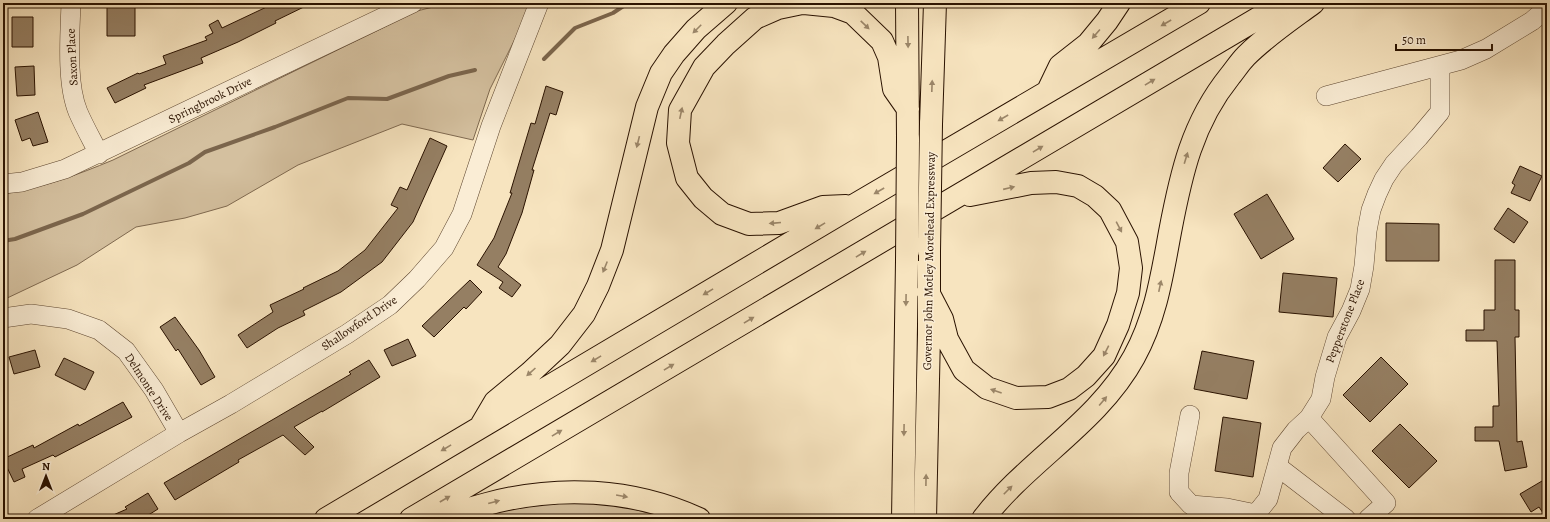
<svg xmlns="http://www.w3.org/2000/svg" width="1550" height="522" font-family="Alegreya,serif">
	<style>
		.green { fill: #d4c09f; stroke: #7f6950 }
		.lines { fill: none; stroke-linecap: round; stroke-linejoin: round }
		.stream { stroke: #7b654c; stroke-width: 4 }
		.building { fill: #957f63; stroke: #2a1200 }
		.minor-casing { stroke: #5d4630; stroke-width: 20 }
		.highway-casing { stroke: #2a1200; stroke-width: 24 }
		.minor { stroke: #faedd5; stroke-width: 19 }
		.highway { stroke: #f7e4bf; stroke-width: 22 }
		.highway-bridge-casing { stroke: #2a1200; stroke-width: 24; stroke-linecap: butt }
		.highway-bridge { stroke: #f7e4bf; stroke-width: 22 }
		.oneway { fill: #9b8669 }
		.labels { text-anchor: middle; dominant-baseline: central; stroke-width: 3; stroke-linejoin: round; paint-order: stroke }
		.street-label { font-size: 12px; fill: #2a1200; stroke: #faedd5 }
	</style>
	<rect width="100%" height="100%" fill="#f7e4bf"/>
	<filter id="stains"><feTurbulence type="fractalNoise" baseFrequency=".005" numOctaves="4"/><feColorMatrix values="0 0 0 0 .2 0 0 0 0 .09 0 0 0 0 .02 0 0 0 .5 -.17"/></filter>
	<radialGradient id="worn" r=".72"><stop offset=".6" stop-color="#630" stop-opacity="0"/><stop offset="1" stop-color="#630" stop-opacity=".3"/></radialGradient>
	<path class="green" d="M449,3H523L527,9L519,31L490,89L473,140L402,124L298,165L227,206L185,218L136,227L77,265L3,300V194C42,188 77,175 113,160L417,11Z
		M586,502L626,507L671,519H477C512,504 549,504 586,502Z"/>
	<g class="lines">
		<path class="stream" d="M544,59L575,28L613,13L628,3
			M3,241L15,239L83,214L189,163L205,152L275,127L348,98L387,99L449,76L475,70"/>
	</g>
	<path class="building" d="M275,3H312L275,21L276,23L238,42L201,58L203,63L144,85L146,88L115,103L107,88L138,73L139,74L166,64L163,56L207,40L205,37L213,33L209,25L218,20L222,28Z
		M107,6H135V36H107Z
		M12,17H33V47H12Z
		M34,66L35,95L17,96L15,67Z
		M546,86L563,92L556,115L550,113L532,170H534L522,213L506,254L498,267L521,285L512,297L499,288L503,282L477,265L494,238L512,193H510L531,123L535,124Z
		M38,112L48,142L33,146L30,138L22,141L15,120Z
		M430,138L447,146L413,222L382,262L341,292L303,311L305,315L278,328L247,348L238,335L273,312L270,305L304,289L303,288L338,271L365,250L398,208L391,205L400,187L407,190Z
		M1345,144L1361,159L1338,182L1323,168Z
		M1520,166L1542,176L1530,201L1511,193L1515,185L1512,183Z
		M1267,194L1294,239L1261,259L1234,214Z
		M1508,208L1528,222L1514,243L1494,229Z
		M1386,223L1439,224V261H1386Z
		M1495,260H1515V310H1519V337H1515L1517,442L1522,441L1527,467L1505,471L1499,441H1475V427H1493V406H1499L1497,341H1466V330H1484V310H1495Z
		M1283,273L1337,278L1333,317L1279,312Z
		M470,280L482,292L466,309L464,307L434,337L422,326Z
		M175,317L199,350L215,377L201,385L178,349L176,351L160,327Z
		M408,339L416,356L392,366L384,350Z
		M35,350L40,367L14,374L9,357Z
		M1202,351L1254,361L1247,399L1194,389Z
		M1381,357L1408,384L1370,422L1343,395Z
		M64,358L94,372L85,390L55,375Z
		M369,360L380,377L322,412V411L294,427L314,447L305,455L283,435L238,460L239,462L175,500L164,483L351,374L349,372Z
		M123,402L132,417L55,457L53,455L22,469L25,477L14,482L3,459L33,445L34,448L78,424L79,426Z
		M1223,417L1261,423L1253,477L1215,471Z
		M1400,424L1437,461L1409,488L1372,451Z
		M1542,481L1547,489V519L1539,507L1531,512L1520,494Z
		M148,493L158,509L142,519H104L127,509L125,507Z"/>
	<g class="lines">
		<defs>
			<path id="minor" d="M71,3C70,34 66,83 78,112C84,126 92,140 99,154
				M1326,96L1461,60L1486,49L1532,21L1547,8
				M3,184L22,182L65,169L413,3
				M3,318L31,314L68,319L99,330L126,351L154,390L179,433
				M1190,415L1179,473V492L1191,505L1227,508L1256,514L1268,499L1282,448L1296,430L1309,418L1321,399L1325,377L1337,337L1351,311L1360,289L1364,266L1367,231L1371,210L1377,194L1384,179L1394,164L1419,137L1440,112V66
				M1309,418L1386,503L1368,519
				M1277,466L1346,519
				M37,519L179,433L231,404L347,334L390,305L417,279L444,248L462,214L491,126L539,3"/>
			<path id="highway" d="M802,3L778,8L755,18L726,44L704,67L680,110L678,143L687,178L703,198L722,214L749,224L779,223L823,207L846,206
				M804,3L834,6L853,13L882,41L889,57L894,89L908,109
				M907,3L908,139
				M1048,91L1060,66L1088,44L1107,21L1119,3
				M931,124L935,3
				M928,292L942,319L947,339L964,370L987,388L1016,398L1048,397L1069,389L1086,376L1104,356L1118,325L1128,293L1131,268L1127,242L1110,210L1095,196L1078,186L1056,182L1031,183L970,195
				M482,424L495,402L530,373L560,345L584,314L598,286L612,250L647,107L661,73L674,54L696,29L726,3
				M326,519L853,206L1199,3
				M411,519L1284,3
				M443,519C457,512 472,508 487,504C557,485 632,488 699,519
				M903,519L907,261
				M925,519L929,334V251
				M983,519C1028,460 1098,423 1134,357C1156,317 1162,275 1170,232C1181,174 1192,123 1230,76C1235,70 1240,62 1246,56C1266,36 1290,20 1313,3"/>
		</defs>
		<use href="#minor" class="minor-casing"/>
		<use href="#highway" class="highway-casing"/>
		<use href="#minor" class="minor"/>
		<use href="#highway" class="highway"/>
		<defs>
			<path id="highway-bridge" d="M929,251L931,124
				M907,261L908,139"/>
		</defs>
		<use href="#highway-bridge" class="highway-bridge-casing"/>
		<use href="#highway-bridge" class="highway-bridge"/>
	</g>
	<defs><path id="oneway-solid" d="M-6-.8H1V-3.2L6.5 0L1 3.2V.8H-6Z"/></defs>
	<g class="oneway">
		<use href="#oneway-solid" transform="translate(1166 23) rotate(150)"/>
		<use href="#oneway-solid" transform="translate(865 25) rotate(44)"/>
		<use href="#oneway-solid" transform="translate(697 29) rotate(135)"/>
		<use href="#oneway-solid" transform="translate(1096 34) rotate(131)"/>
		<use href="#oneway-solid" transform="translate(908 42) rotate(89)"/>
		<use href="#oneway-solid" transform="translate(1150 82) rotate(-31)"/>
		<use href="#oneway-solid" transform="translate(932 86) rotate(-88)"/>
		<use href="#oneway-solid" transform="translate(681 113) rotate(-78)"/>
		<use href="#oneway-solid" transform="translate(1003 118) rotate(150)"/>
		<use href="#oneway-solid" transform="translate(638 142) rotate(104)"/>
		<use href="#oneway-solid" transform="translate(1038 149) rotate(-31)"/>
		<use href="#oneway-solid" transform="translate(1186 158) rotate(-73)"/>
		<use href="#oneway-solid" transform="translate(1009 188) rotate(-13)"/>
		<use href="#oneway-solid" transform="translate(879 191) rotate(150)"/>
		<use href="#oneway-solid" transform="translate(775 223) rotate(175)"/>
		<use href="#oneway-solid" transform="translate(820 226) rotate(149)"/>
		<use href="#oneway-solid" transform="translate(1119 227) rotate(62)"/>
		<use href="#oneway-solid" transform="translate(861 254) rotate(-31)"/>
		<use href="#oneway-solid" transform="translate(605 267) rotate(112)"/>
		<use href="#oneway-solid" transform="translate(1160 286) rotate(-78)"/>
		<use href="#oneway-solid" transform="translate(708 292) rotate(149)"/>
		<use href="#oneway-solid" transform="translate(906 300) rotate(91)"/>
		<use href="#oneway-solid" transform="translate(749 320) rotate(-31)"/>
		<use href="#oneway-solid" transform="translate(1106 351) rotate(117)"/>
		<use href="#oneway-solid" transform="translate(596 359) rotate(149)"/>
		<use href="#oneway-solid" transform="translate(669 367) rotate(-31)"/>
		<use href="#oneway-solid" transform="translate(531 372) rotate(138)"/>
		<use href="#oneway-solid" transform="translate(996 391) rotate(-161)"/>
		<use href="#oneway-solid" transform="translate(1103 401) rotate(-50)"/>
		<use href="#oneway-solid" transform="translate(904 430) rotate(91)"/>
		<use href="#oneway-solid" transform="translate(557 433) rotate(-31)"/>
		<use href="#oneway-solid" transform="translate(446 448) rotate(149)"/>
		<use href="#oneway-solid" transform="translate(926 480) rotate(-89)"/>
		<use href="#oneway-solid" transform="translate(1008 490) rotate(-45)"/>
		<use href="#oneway-solid" transform="translate(622 496) rotate(10)"/>
		<use href="#oneway-solid" transform="translate(445 499) rotate(-30)"/>
		<use href="#oneway-solid" transform="translate(494 502) rotate(-15)"/>
	</g>
	<g class="labels">
		<g class="street-label">
			<text transform="translate(72 57) rotate(-93)">Saxon Place</text>
			<text transform="translate(210 100) rotate(-26)">Springbrook Drive</text>
			<text transform="translate(929 261) rotate(-89)">Governor John Motley Morehead Expressway</text>
			<text transform="translate(1345 321) rotate(-69)">Pepperstone Place</text>
			<text transform="translate(359 323) rotate(-34)">Shallowford Drive</text>
			<text transform="translate(149 387) rotate(57)">Delmonte Drive</text>
		</g>
	</g>
	<rect width="1550" height="522" fill="none" stroke="#f7e4bf" stroke-width="16"/>
	<rect x="4" y="4" width="1542" height="514" fill="none" stroke="#2a1200" stroke-width="2"/>
	<rect x="8" y="8" width="1534" height="506" fill="none" stroke="#2a1200"/>
	<g transform="translate(46 476)" stroke="#faedd5" stroke-width="3" paint-order="stroke">
	<path d="M0-3L7 15L0 10L-7 15Z" fill="#2a1200"/>
	<text y="-6" font-size="11" font-weight="bold" text-anchor="middle" fill="#2a1200">N</text>
	</g>
	<path d="M1396 44v6h96v-6" fill="none" stroke="#2a1200" stroke-width="2"/>
	<text x="1402" y="44" font-size="12" fill="#2a1200" stroke="#faedd5" stroke-width="3" paint-order="stroke">50 m</text>
	<rect width="100%" height="100%" filter="url(#stains)"/>
	<rect width="100%" height="100%" fill="url(#worn)"/>
</svg>
